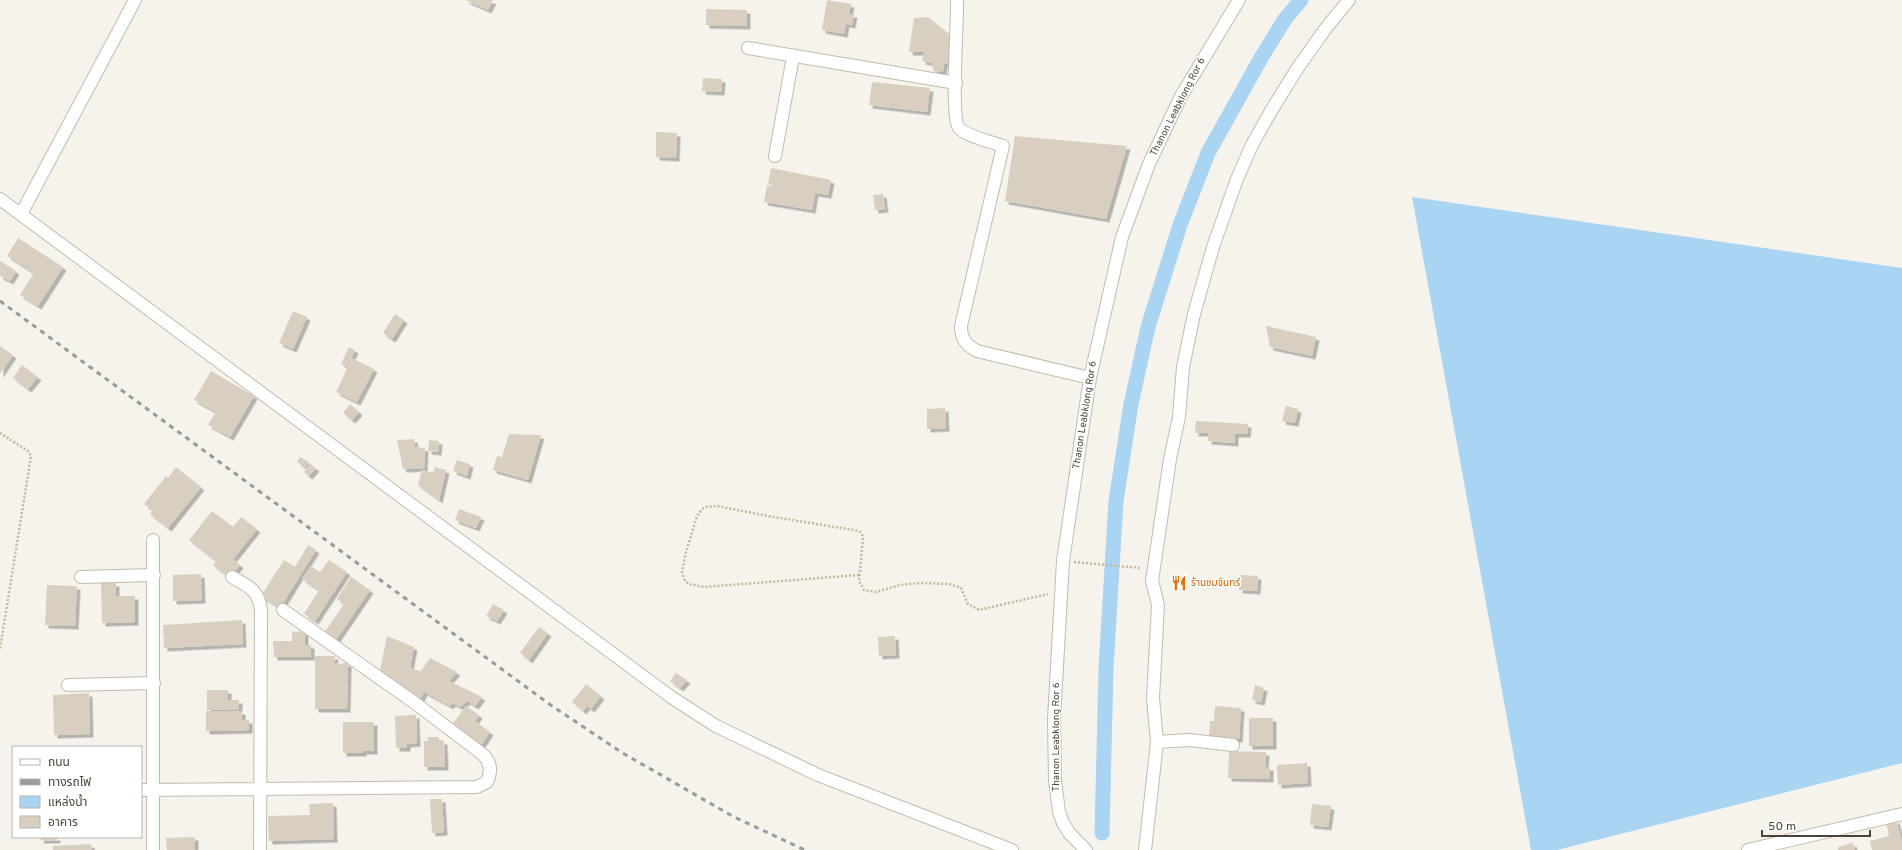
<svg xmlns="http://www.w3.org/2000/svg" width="1902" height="850" font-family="Overpass,'Noto Sans Thai',sans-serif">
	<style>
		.water { fill: #a9d4f2 }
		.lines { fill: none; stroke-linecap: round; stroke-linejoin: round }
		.canal { stroke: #a9d4f2; stroke-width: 15 }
		.building { fill: #d8cfc1; filter: url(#shadow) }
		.street-casing { stroke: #c2bbae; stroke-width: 14 }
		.path { stroke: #c4b79f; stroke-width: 2.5; stroke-dasharray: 2 2; stroke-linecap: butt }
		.street { stroke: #fff; stroke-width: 12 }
		.rail { stroke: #9a9a9a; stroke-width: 3; stroke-dasharray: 5 5; stroke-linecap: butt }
		.labels { text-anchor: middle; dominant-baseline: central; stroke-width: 3; stroke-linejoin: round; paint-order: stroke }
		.street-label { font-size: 10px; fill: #4b4439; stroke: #fff }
		.food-label { font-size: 10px; fill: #c56008; stroke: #fff; text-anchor: start }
	</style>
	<defs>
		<filter id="shadow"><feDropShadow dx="3.5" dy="3.5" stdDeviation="0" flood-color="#0004"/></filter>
	</defs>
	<rect width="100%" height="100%" fill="#f6f3ec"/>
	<path class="water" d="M1412,197L1902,268V763L1557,850H1531Z"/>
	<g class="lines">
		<path class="canal" d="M1102,833L1106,668L1116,501L1131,404L1148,327L1180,225L1208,153L1261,58L1285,19L1301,0"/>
	</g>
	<path class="building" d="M465,0H493L488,10Z
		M827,0L851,4L849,14H854L852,25L846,24L844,34L822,30Z
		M706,9L747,10V26L706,25Z
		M928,17L953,37L952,64L944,63L943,71L934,72L932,63L922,61L924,52H909L914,18Z
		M703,78L722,79L721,92L702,91Z
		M872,82L930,88L927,112L869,105Z
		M656,132L677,133L676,158L656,157Z
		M1015,136L1127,146L1106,219L1005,201Z
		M771,168L831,180L828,195L815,193L812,210L764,202L767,185L795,190L768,184Z
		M883,194L885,209L875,210L873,195Z
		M18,238L63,267L38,306L20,295L34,273L7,256Z
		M0,261L16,271L10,281L0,276Z
		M293,311L307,317L293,349L279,343Z
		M395,314L404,320L392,339L383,333Z
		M1266,326L1316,337L1312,356L1270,347Z
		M0,346L13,355L0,374Z
		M349,347L355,350L347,367L341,364Z
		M352,358L374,369L357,402L336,392Z
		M22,365L38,377L28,389L13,378Z
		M211,371L254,396L230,437L208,425L216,412L194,400Z
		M350,404L359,412L352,420L343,413Z
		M1286,406L1298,409L1295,423L1282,421Z
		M945,408L946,428L927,429V409Z
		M1196,421L1248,424L1247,434H1235V443L1208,441V433H1195Z
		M509,434L541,435L528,480L493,470L497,456L502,457Z
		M414,439L415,447L425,448L424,468L403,469L397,440Z
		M429,440L439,441L438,452L428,451Z
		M300,457L309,462L305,467L297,462Z
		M457,460L470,464L467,476L453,471Z
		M310,464L316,468L309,476L304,472Z
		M176,467L201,487L168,528L150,514L153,510L144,504L166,476L168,478Z
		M435,467L446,470L439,500L418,485L422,470L433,473Z
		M459,509L481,517L476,528L455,520Z
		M212,511L233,527L241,517L257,529L233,559L240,565L234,572L231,569L226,575L213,565L216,561L189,540Z
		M308,545L316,550L280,608L261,596L284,560L295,567Z
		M329,560L347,572L315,621L304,614L319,590L302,579L311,566L320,572Z
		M201,574L202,600L173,601V575Z
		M1240,575L1258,576L1257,591L1239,590Z
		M351,577L370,590L336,640L324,633L344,604L337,599Z
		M101,583H116V596H135V622L102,623Z
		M47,585L77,586L75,626L45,625Z
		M493,604L504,610L497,621L486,616Z
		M242,620L243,644L164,648L163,625Z
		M539,627L548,633L529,660L520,653Z
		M305,631V645H311V657H274L273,641H292V632Z
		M387,636L414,647L410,668L421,671L430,658L457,672L449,681L482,697L475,706L467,701L461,707L452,703L450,706L424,692L419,702L379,675Z
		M895,636L896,655L879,656L878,637Z
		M315,656H335L334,664L348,663L347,709H315Z
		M676,673L687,680L680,688L670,681Z
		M586,684L601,696L591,709L587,706L583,711L572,702Z
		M1255,685L1264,688L1261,702L1252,700Z
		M207,690H228V700H239V709L207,710Z
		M89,693L90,734L54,735L53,695Z
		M466,706L479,715L475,721L490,732L480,747L451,726Z
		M1215,706L1241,708L1239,739L1209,738L1210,721H1214Z
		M206,711H242V720H249V730L206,731Z
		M416,715L417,743L407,744V748H396L395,716Z
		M1249,718H1273V746H1249Z
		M343,722H374V751H363V753H343Z
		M428,737H439V741H444L445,767H424V741H428Z
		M1229,751L1266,752L1265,767H1270V779L1228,778Z
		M1307,763L1308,783L1278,785L1277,765Z
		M430,799H442L444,832L432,833Z
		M333,803L334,839L269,841L268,816L310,815L309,804Z
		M1312,804L1331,806L1328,827L1310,825Z
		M1896,820L1902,841V850H1872L1870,841L1889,836L1886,822Z
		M40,837H57V840H41Z
		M195,837V850H167L166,838Z
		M1853,843L1855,850H1838V847Z
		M91,844L92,850H53V846Z"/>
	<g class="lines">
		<defs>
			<path id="street" d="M957,0C958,21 950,117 959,128C966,136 992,142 1003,146L961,326C961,339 966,345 977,351L1090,378
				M748,48L956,83
				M775,156L793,57
				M0,199L671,697L716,726L818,775L1012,850
				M21,214L135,0
				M153,540V850
				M81,577L154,575
				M232,577C249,587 258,589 261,610L260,850
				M68,685L154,683
				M1157,742L1189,740L1233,745
				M141,790L477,787L487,782C492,771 491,761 481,753L415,703L283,610
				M1086,850L1070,834L1063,823L1059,812L1055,780L1054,719L1063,561L1090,378L1122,237L1149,164L1181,96L1239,0
				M1145,850L1157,742L1153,698L1158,605L1152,581L1170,459L1179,417L1183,367L1194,314L1213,247L1237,179L1252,145L1271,111L1297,69L1326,28L1349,0
				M1748,850L1902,814"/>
		</defs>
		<use href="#street" class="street-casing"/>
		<path class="path" d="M0,433L28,451L31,456L0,649
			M1074,562L1141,568
			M859,575L704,587L689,584L685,581L682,572L686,552L697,516L702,509L706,507L717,506L768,516L859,531L862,534L863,539L859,581L864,590L876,592L900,585L921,583L949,584L961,588L968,604L979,610L1048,594"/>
		<use href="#street" class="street"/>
		<path class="rail" d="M0,301L552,706L621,752L734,817L805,850"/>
	</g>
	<defs>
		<symbol id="restaurant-bare" viewBox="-9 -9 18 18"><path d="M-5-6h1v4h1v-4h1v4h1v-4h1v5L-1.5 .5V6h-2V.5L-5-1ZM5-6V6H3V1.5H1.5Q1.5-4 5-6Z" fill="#e8710a" stroke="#fff" stroke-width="2.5" paint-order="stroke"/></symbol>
	</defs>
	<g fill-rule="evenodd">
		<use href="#restaurant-bare" x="1168" y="572" width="22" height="22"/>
	</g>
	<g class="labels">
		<g class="street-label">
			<text transform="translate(1178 107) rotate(-63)">Thanon Leabklong Ror 6</text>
			<text transform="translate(1085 415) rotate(-81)">Thanon Leabklong Ror 6</text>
			<text transform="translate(1056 737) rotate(-90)">Thanon Leabklong Ror 6</text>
		</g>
		<g class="food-label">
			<text x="1191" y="583">ร้านชมจันทร์</text>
		</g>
	</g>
	<rect x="12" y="746" width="130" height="92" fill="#ffffff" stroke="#b7b4b0"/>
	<rect x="20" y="759" width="20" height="6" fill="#ffffff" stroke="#b7b4b0"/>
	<text x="48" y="766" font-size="12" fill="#4b4439">ถนน</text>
	<rect x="20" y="779" width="20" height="6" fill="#9a9a9a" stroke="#b7b4b0"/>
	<text x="48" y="786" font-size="12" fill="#4b4439">ทางรถไฟ</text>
	<rect x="20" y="796" width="20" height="12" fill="#a9d4f2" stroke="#b7b4b0"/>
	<text x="48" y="806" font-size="12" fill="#4b4439">แหล่งน้ำ</text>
	<rect x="20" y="816" width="20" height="12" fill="#d8cfc1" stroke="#b7b4b0"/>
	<text x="48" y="826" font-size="12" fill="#4b4439">อาคาร</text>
	<path d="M1762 830v6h108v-6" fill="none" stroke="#4b4439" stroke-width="2"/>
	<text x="1768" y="830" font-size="12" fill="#4b4439" stroke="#ffffff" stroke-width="3" paint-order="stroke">50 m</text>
</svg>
